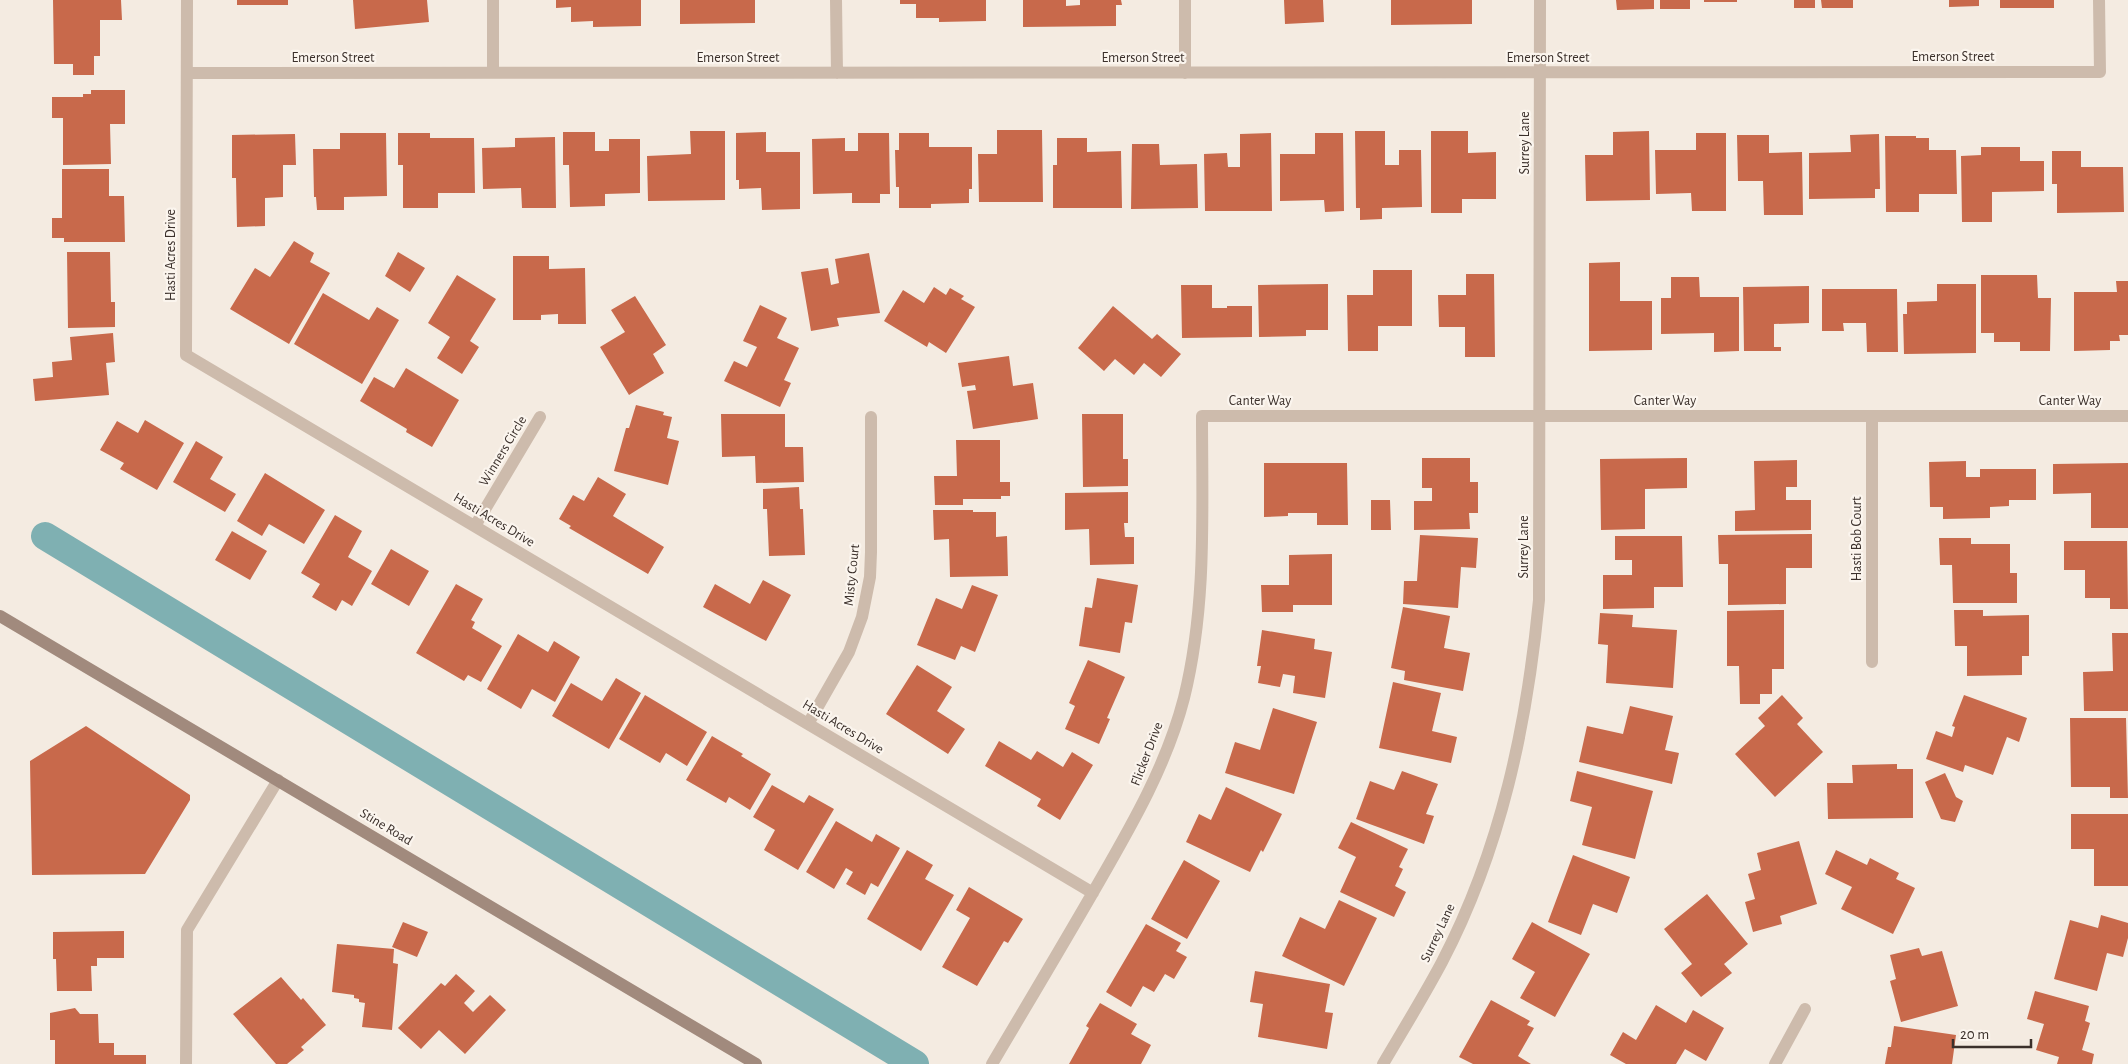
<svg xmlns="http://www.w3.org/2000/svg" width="2128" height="1064" font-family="'Alegreya Sans',sans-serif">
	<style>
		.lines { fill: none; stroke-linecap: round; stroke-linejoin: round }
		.canal { stroke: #7fb0b2; stroke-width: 28 }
		.building { fill: #c8694b }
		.lane { stroke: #cdbbac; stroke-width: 12 }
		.street { stroke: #cdbbac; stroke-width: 12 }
		.secondary { stroke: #a18a7d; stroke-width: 12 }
		.labels { text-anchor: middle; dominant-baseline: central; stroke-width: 4.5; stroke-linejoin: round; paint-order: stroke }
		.street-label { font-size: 14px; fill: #3b302b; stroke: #fbf5ee }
	</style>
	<rect width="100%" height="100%" fill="#f4ebe1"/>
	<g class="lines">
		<path class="canal" d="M45,536L915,1064"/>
	</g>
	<path class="building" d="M53,0H121L122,20H100V56H94V75H73V64H54Z
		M237,0H288V5H237Z
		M353,0H427L429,22L355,29Z
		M556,0H641V26L593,27V21L571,22V7L556,8Z
		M680,0H755V23L680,24Z
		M900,0H986V21L939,22V18H916V4H900Z
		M1023,0H1066V6L1080,5V0H1121L1122,5H1116V26L1023,27Z
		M1284,0H1323L1324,22L1285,24Z
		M1391,0H1472V24L1391,25Z
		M1616,0H1654V9L1617,10Z
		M1660,0H1690V9H1660Z
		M1704,0H1737V2H1704Z
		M1794,0H1815V8H1794Z
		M1821,0H1853V8H1822Z
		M1949,0H1979V6L1949,7Z
		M2000,0H2054V8H2000Z
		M91,90H125V124H110L111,164L63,165V118H52V97H83V94H91Z
		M997,130H1042L1043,202H979L978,154H997Z
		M690,131H725V200L648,201L647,156L691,154Z
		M1355,131H1385V165H1399V150H1421L1422,207L1382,208V219L1360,220V208H1356Z
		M1431,131H1468V153L1496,152V199H1462V213H1431Z
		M1649,131L1650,200L1586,201L1585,155H1613V132Z
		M563,132H595V151H609V139H640V193L605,194V206L570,207L569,165H563Z
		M766,132V152H800V209L762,210L761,188L739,189V180H736V133Z
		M340,133H386L387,196L344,197V210H317L316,197H314L313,149H340Z
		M398,133H430V138H474L475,193H438V208H403V165H398Z
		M858,133H889L890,194H880V203H852V193L813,194L812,139L845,138V151H858Z
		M899,133H929V147H972V189H969V203L931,204V208H899V187H896L895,150H899Z
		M1271,133L1272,211H1205L1204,154L1227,153L1228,167H1240V134Z
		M1315,133H1343L1344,211L1325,212L1324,200L1280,201V154H1315Z
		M1696,133H1726V211H1692L1691,193L1656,194L1655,150H1696Z
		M295,134L296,165H283V197L265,198V226L237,227L236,178H232V135Z
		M1879,134L1880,189H1875V198L1809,199V153L1851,152L1850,135Z
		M1737,135H1769V153L1802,152L1803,215H1764L1763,181H1738Z
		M1885,136H1916V138H1929V150H1956L1957,194H1919V212H1886Z
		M555,137L556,208H522L521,188L483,189L482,148L515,147V138Z
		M1057,138H1087V152L1121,151L1122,208H1053V165H1057Z
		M1132,144H1159L1160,165L1197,164L1198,208L1131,209Z
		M1981,147H2020V161H2044V191L1992,192V222H1962L1961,156L1981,155Z
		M2052,151H2081V167H2123L2124,212L2057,213V184H2052Z
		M62,169H109V196H124L125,242H64V238H52V218H62Z
		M294,241L314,253L310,262L330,273L289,344L230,309L255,268L270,277Z
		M67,252H110L111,302H115V327L68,328Z
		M398,252L425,268L410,292L385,276Z
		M869,253L880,313L837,318L839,326L811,331L801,272L828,268L831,285L839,283L835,259Z
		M513,256H549V269L585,268L586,324H558V314L541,315V320H513Z
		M1620,262V301H1652V350L1589,351V263Z
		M1373,270H1412V326H1378V351H1348L1347,295H1373Z
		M1466,274H1494L1495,357H1465V327H1439L1438,295H1466Z
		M457,275L496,299L470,341L479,347L462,374L437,358L450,337L428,323Z
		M1981,275H2037L2038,298H2051L2050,351H2020V342H1994V333H1981Z
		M1671,277H1699L1700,297H1739V351L1714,352V333L1661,334V298H1671Z
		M2116,281H2128V335H2119L2120,341H2110V350L2074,351V292H2117Z
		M1328,284V330H1306V336L1259,337L1258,285Z
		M1937,284H1976V353L1904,354L1903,314H1907V302L1937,301Z
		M1181,285H1212V308H1227V306H1252V337L1182,338Z
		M1809,286V323L1774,324V347H1781V351H1744L1743,287Z
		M934,287L946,295L950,288L964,296L961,299L975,307L946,353L929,342L927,347L884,321L903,290L924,303Z
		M1822,289H1897L1898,352H1867L1866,323H1843L1844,331H1822Z
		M323,293L369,320L377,307L399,320L362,384L294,344Z
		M635,296L666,345L653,354L664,373L629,395L600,347L625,332L611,310Z
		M760,305L787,318L777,338L799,348L784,380L791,383L780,407L724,381L734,361L747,367L757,347L743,341Z
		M1113,306L1152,339L1157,334L1181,354L1161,377L1144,363L1134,375L1115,359L1104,371L1078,348Z
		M113,333L115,362L106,363L109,395L35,401L33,379L53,377L52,362L72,360L70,337Z
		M1009,356L1013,386L1033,383L1038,419L973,429L967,391L976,390L975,385L962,387L958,363Z
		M406,368L459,400L432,447L406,432L407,429L360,401L374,377L394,388Z
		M636,405L664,412L663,415L672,417L667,438L679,441L668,485L614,471L626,428H629Z
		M721,414H785V447H803L804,482L756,483L755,456L722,457Z
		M1082,414H1123V459H1128V486L1083,487Z
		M145,420L184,443L157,490L120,469L124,463L100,450L117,421L138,433Z
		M956,440H1000V482H1010V496H1001V499H963V505H935L934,476H957Z
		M196,441L223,457L210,479L236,494L225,512L173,482Z
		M1422,458H1470V482H1478V513H1469L1470,529L1414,530V501H1432V488H1422Z
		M1687,458V488L1645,489V529L1601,530L1600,459Z
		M1797,460V487H1786V500H1811V530L1735,531V511L1755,510L1754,461Z
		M1966,461V477H1980V469H2036V500H2009V506L1990,507V518L1943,519V507H1930L1929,462Z
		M1264,463H1347L1348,525H1317V513H1288V516L1264,517Z
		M2128,463V528H2091V493L2053,494V464Z
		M265,473L325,510L304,544L269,524L262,536L237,521Z
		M598,477L626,494L613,516L664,547L648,574L569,528L571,526L559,519L573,495L584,501Z
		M799,487L800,509H803L805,555L769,556L767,509H763V489Z
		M1128,492V523H1124L1125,537H1134V564L1090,565L1089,529L1065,530V493Z
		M1371,500H1390L1391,530H1371Z
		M933,510H973V512H996V537L1007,536L1008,576L950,577L949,539L934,540Z
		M335,515L362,531L348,557L372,571L352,606L342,600L336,611L312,597L320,584L301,573Z
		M232,531L267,551L250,580L215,560Z
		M1812,534V568H1786V604L1728,605V564H1719L1718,535Z
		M1420,535L1478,538L1476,568L1461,567L1458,608L1403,604L1404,581H1417Z
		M1615,536H1682L1683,587H1654V608L1603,609V575H1632V560H1615Z
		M1939,538H1971V544H2010V573H2017V603H1953L1952,565H1940Z
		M2064,541H2127L2128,609H2110V598H2085V570H2064Z
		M391,549L429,571L409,606L371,584Z
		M1332,554V605H1293V612H1262L1261,585H1289V555Z
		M1097,578L1138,585L1132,623L1125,622L1120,653L1079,646L1085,607L1092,608Z
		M763,580L791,595L766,641L703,607L715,584L750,604Z
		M456,584L483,599L471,620L475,622L472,628L502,646L481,682L468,675L464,681L416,653Z
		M972,585L998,595L975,652L961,646L955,660L917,645L936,598L962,609Z
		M1403,607L1450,616L1444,648L1470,653L1463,691L1404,680L1405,671L1391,668Z
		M1784,610V669H1772V694H1760V704H1740L1739,666H1727V611Z
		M1954,610H1983V616L2029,615V656H2022V675L1967,676V646H1955Z
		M1600,613L1633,615L1632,627L1677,630L1673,688L1606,683L1608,645L1598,644Z
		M1262,630L1315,639L1314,649L1332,652L1325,698L1293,693L1295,676L1283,674L1280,687L1258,683L1261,666H1257Z
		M2112,633H2128V711H2084L2083,672L2113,671Z
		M518,634L548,652L554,641L580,657L555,702L532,689L521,709L487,689Z
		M1088,660L1125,677L1107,718L1110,719L1099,744L1065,729L1075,706L1069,703Z
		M917,665L952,687L937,711L965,729L948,754L886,714Z
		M616,678L641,693L609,749L552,716L571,683L602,701Z
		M1393,682L1441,693L1432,731L1457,737L1451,763L1379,748Z
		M645,695L707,732L687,766L666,753L660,763L619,739Z
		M1782,695L1803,718L1797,724L1823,752L1775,797L1735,754L1765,726L1758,718Z
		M1964,695L2027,718L2019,742L2007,737L1993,775L1965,765L1963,772L1926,759L1936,731L1952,737L1955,727L1952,726Z
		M1630,706L1673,716L1665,750L1679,753L1672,784L1579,762L1587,726L1623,734Z
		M1273,708L1317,722L1294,794L1225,773L1235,742L1260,750Z
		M2070,718H2126L2128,798H2110V787H2071Z
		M86,726L190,795V800L145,874L32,875L30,761Z
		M712,736L743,754L741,756L771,774L750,810L729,797L726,803L686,780Z
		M999,741L1031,760L1037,751L1063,767L1072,752L1093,765L1060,820L1037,806L1041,799L985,766Z
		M1897,764V769H1913V818L1828,819L1827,783H1853L1852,765Z
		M1402,771L1438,784L1426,814L1434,816L1424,844L1356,819L1370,781L1394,790Z
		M1577,771L1653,791L1635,859L1582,845L1592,807L1570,801Z
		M1945,773L1956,797L1963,801L1955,822L1941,819L1925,782Z
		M772,785L804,803L809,795L834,809L798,870L764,850L775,830L753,817Z
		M1226,787L1282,814L1263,852L1261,850L1250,872L1186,842L1199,814L1211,820Z
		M2071,814H2128V886H2094V849H2071Z
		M836,821L872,842L876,834L900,848L878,887L871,883L865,895L846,884L853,872L846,868L834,889L806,872Z
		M1351,822L1408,849L1399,867L1403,869L1395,886L1406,892L1394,917L1340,892L1356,857L1338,848Z
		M1799,841L1817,904L1780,916L1782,924L1753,932L1745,902L1755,899L1748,874L1761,870L1757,853Z
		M907,850L933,865L925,879L954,895L921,951L867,919Z
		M1836,850L1867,865L1870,858L1899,873L1896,879L1915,888L1893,934L1841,909L1852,887L1825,874Z
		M1573,855L1630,877L1617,913L1593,904L1581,935L1548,922Z
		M1184,860L1220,881L1187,939L1151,919Z
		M969,887L1023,919L1008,943L1004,941L977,986L942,967L970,918L956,910Z
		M1707,894L1748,944L1724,964L1732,973L1701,997L1681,973L1692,964L1664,929Z
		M1339,900L1377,918L1344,986L1282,956L1300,917L1325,929Z
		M2101,915L2128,923V938L2123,957L2107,953L2097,991L2054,979L2070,920L2098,928Z
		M403,922L428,932L417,957L392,947Z
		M1532,922L1590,954L1555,1017L1520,998L1535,972L1512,959Z
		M1146,924L1181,943L1176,951L1187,957L1174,979L1165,974L1154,992L1143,986L1131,1007L1106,992Z
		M124,931V958H97V966H91L92,991H57L56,959H53V932Z
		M337,944L394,949L393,963L398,964L392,1030L362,1027L365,1003L359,1002V999L354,998V995L332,992Z
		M1919,948L1922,956L1942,951L1958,1006L1901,1022L1890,981L1896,979L1890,955Z
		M1255,971L1330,984L1325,1012L1333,1013L1327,1049L1258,1037L1263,1004L1250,1002Z
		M456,974L475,991L464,1003L473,1012L490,995L506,1010L465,1054L439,1030L421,1049L398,1028L441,983L445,986Z
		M281,977L301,1000L303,998L326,1025L301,1047L304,1050L287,1064H276L233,1014Z
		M2035,991L2089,1006L2085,1021L2090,1023L2082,1050L2094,1054L2092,1064H2057L2059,1057L2036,1050L2044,1024L2027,1019Z
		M1491,1000L1530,1021L1527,1025L1534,1028L1518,1056L1531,1064H1473L1459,1057Z
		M1100,1003L1137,1024L1131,1034L1151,1045L1141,1064H1069L1089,1028L1086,1026Z
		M1656,1005L1686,1023L1693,1010L1724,1028L1706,1061L1685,1049L1676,1064H1626L1610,1055L1623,1032L1636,1040Z
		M75,1008L80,1014H98L99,1043H114V1055H146V1064H55V1040H50V1013Z
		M1894,1026L1956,1035L1952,1064H1885L1888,1047H1891Z"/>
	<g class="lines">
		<path class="lane" d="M186,1064L187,930L278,780"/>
		<path class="street" d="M187,0L186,355L1093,893
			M493,0V73
			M836,0L837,73
			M1185,0V73
			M187,73L2100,72L2099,0
			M1872,416V662
			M475,526L540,417
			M808,724L849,652L862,617L870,577L871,552V417
			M992,1064C1028,1003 1064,943 1099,882C1133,823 1167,764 1184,698C1207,605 1202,511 1202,416H2128
			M1383,1064C1403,1030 1424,996 1442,962C1501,849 1527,725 1539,600L1540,0
			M1775,1064L1805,1009"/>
		<path class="secondary" d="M0,616L756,1064"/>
	</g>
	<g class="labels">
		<g class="street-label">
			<text x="1953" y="57">Emerson Street</text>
			<text x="333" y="58">Emerson Street</text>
			<text x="738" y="58">Emerson Street</text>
			<text x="1143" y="58">Emerson Street</text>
			<text x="1548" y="58">Emerson Street</text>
			<text transform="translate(1525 143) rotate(-90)">Surrey Lane</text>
			<text transform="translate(171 255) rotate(-90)">Hasti Acres Drive</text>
			<text x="1260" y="401">Canter Way</text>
			<text x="1665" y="401">Canter Way</text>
			<text x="2070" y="401">Canter Way</text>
			<text transform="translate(503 451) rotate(-59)">Winners Circle</text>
			<text transform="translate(494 520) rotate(31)">Hasti Acres Drive</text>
			<text transform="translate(1857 539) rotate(-90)">Hasti Bob Court</text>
			<text transform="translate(1524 547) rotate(-90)">Surrey Lane</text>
			<text transform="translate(852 575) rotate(-84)">Misty Court</text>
			<text transform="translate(843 727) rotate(31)">Hasti Acres Drive</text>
			<text transform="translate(1147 754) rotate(-69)">Flicker Drive</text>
			<text transform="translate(386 827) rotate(31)">Stine Road</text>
			<text transform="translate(1438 933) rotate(-65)">Surrey Lane</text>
		</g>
	</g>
	<path d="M1953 1039v8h78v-8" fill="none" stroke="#3b302b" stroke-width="2.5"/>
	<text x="1960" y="1039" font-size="15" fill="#3b302b" stroke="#fbf5ee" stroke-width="4" paint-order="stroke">20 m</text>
</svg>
